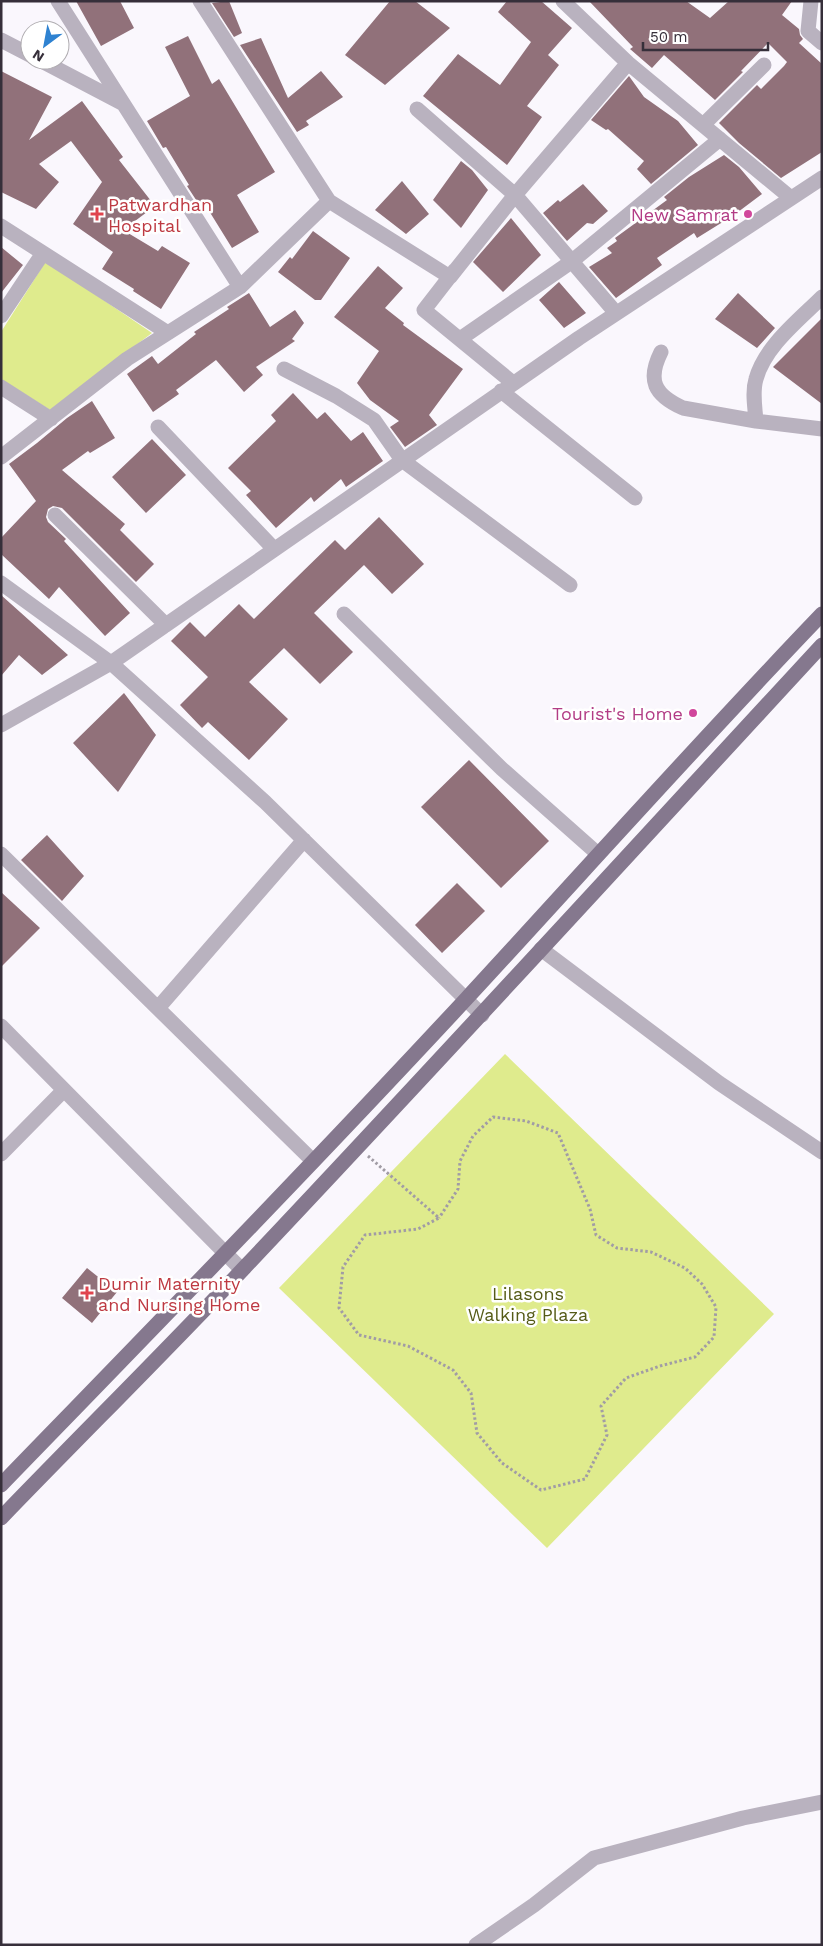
<svg xmlns="http://www.w3.org/2000/svg" width="823" height="1946" font-family="'Work Sans',sans-serif">
	<style>
		.green { fill: #dfeb8d }
		.building { fill: #91717a }
		.lines { fill: none; stroke-linecap: round; stroke-linejoin: round }
		.path { stroke: #a19ca5; stroke-width: 3; stroke-dasharray: 2.5 2.5; stroke-linecap: butt }
		.minor { stroke: #b9b2bf; stroke-width: 15 }
		.major { stroke: #85788e; stroke-width: 15 }
		.health-dot { fill: #e0444e; stroke: #fff; stroke-width: 2 }
		.hotel-dot { fill: #d1479c; stroke: #fff; stroke-width: 2 }
		.labels { text-anchor: middle; dominant-baseline: central; stroke-width: 5; stroke-linejoin: round; paint-order: stroke }
		.health-label { font-size: 18px; fill: #be3a42; stroke: #fff; text-anchor: start }
		.hotel-label { font-size: 18px; fill: #b23c85; stroke: #fff; text-anchor: end }
		.park-label { font-size: 18px; fill: #555b17; stroke: #fff }
	</style>
	<rect width="100%" height="100%" fill="#faf7fd"/>
	<path class="green" d="M46,261L152,333L50,410L1,379V332Z
		M505,1054L774,1314L547,1548L279,1288Z"/>
	<path class="building" d="M76,1H120L134,28L101,46Z
		M229,1L242,33L234,37L212,3Z
		M390,1H415L450,28L385,85L345,55Z
		M507,1H541L572,28L548,55L559,65L527,106L542,117L507,165L423,96L458,54L500,85L531,42L498,12Z
		M589,1H686L710,18L729,1H792L782,15L799,29L800,35L803,39L799,43L822,64V152L781,178L739,143L719,123L757,85L761,89L784,66L787,62L768,43L741,71L743,72L715,100L664,55L652,68L630,49L633,47Z
		M188,36L212,84L219,79L275,172L237,195L259,232L232,248L206,206L202,209L187,186L189,185L166,147L163,148L147,121L190,96L165,47Z
		M261,38L288,98L321,71L343,97L306,121L309,125L297,132L240,45Z
		M1,71L52,97L29,140L82,101L123,157L119,160L155,206L123,230L158,251L162,246L190,263L161,309L133,291L134,289L102,269L113,252L73,224L102,182L71,141L39,164L59,182L36,209L1,192Z
		M629,76L644,97L678,121L698,145L651,184L637,169L644,161L608,129L606,130L591,120Z
		M724,155L739,167L762,194L734,215L697,238L694,233L657,258L662,265L616,298L589,267L612,253L607,248L617,241L615,238L667,200L664,197L689,177Z
		M461,161L472,170L488,190L461,228L433,200Z
		M402,181L429,214L406,234L375,210Z
		M583,184L608,211L593,224L587,223L567,241L543,213L558,200L560,202Z
		M511,218L541,255L503,292L473,262Z
		M313,231L350,258L321,300H315L278,272L290,257L292,259Z
		M1,247L23,265L1,293Z
		M378,266L403,288L385,308L404,323L403,325L463,369L429,415L437,425L405,447L390,427L399,421L370,400L357,383L379,351L334,317Z
		M559,282L586,313L564,328L539,300Z
		M249,293L270,327L295,310L304,323L292,339L295,341L256,367L263,375L244,392L216,360L176,390L179,394L153,412L127,374L152,356L158,364L196,334L194,332L229,309L227,307Z
		M738,293L775,328L757,348L715,319Z
		M822,318V404L773,367Z
		M293,393L317,419L325,412L351,441L363,432L383,461L346,487L341,479L314,502L311,497L276,528L246,495L251,491L228,468L276,421L271,415Z
		M92,401L115,438L90,453L88,451L62,470L125,524L120,530L154,564L136,582L62,508L53,506L48,509L46,517L48,522L66,539L64,541L130,613L105,636L59,587L49,599L1,554V538L36,501L9,464L37,443L67,418Z
		M152,439L186,475L146,513L112,477Z
		M379,517L424,564L392,594L364,565L314,613L353,652L320,684L284,648L249,682L288,719L249,760L208,722L202,728L180,705L208,677L171,641L190,622L205,637L239,604L254,619L335,540L345,550Z
		M1,595L68,655L42,675L19,655L1,676Z
		M124,693L156,735L118,792L73,743Z
		M469,760L549,841L501,888L421,807Z
		M47,835L84,876L62,901L21,860Z
		M457,883L485,911L442,953L415,925Z
		M1,892L40,928L1,967Z
		M87,1268L117,1292L92,1323L62,1298Z"/>
	<g class="lines">
		<path class="path" d="M368,1156L439,1218L418,1229L365,1235L343,1267L339,1308L359,1335L408,1346L453,1370L471,1393L477,1433L502,1463L541,1490L585,1479L607,1435L601,1406L626,1378L660,1366L695,1357L714,1337L716,1307L702,1284L685,1268L651,1252L617,1248L596,1235L590,1209L558,1133L526,1121L493,1117L473,1136L460,1161L458,1189L439,1218"/>
		<path class="minor" d="M58,1L240,287
			M200,1L329,201L450,277L515,195L628,63
			M563,1L628,63L791,198
			M811,1L808,31L822,43
			M1,40L30,55
			M40,60L122,103
			M417,109L515,195L616,313
			M703,125L764,65
			M1,226L168,333
			M455,270L424,310L513,383
			M1,316L43,253
			M460,339L571,262L720,139
			M661,352C647,380 654,395 683,408L756,421L822,429
			M284,369L336,396L374,420L402,460L570,585
			M1,387L51,419
			M501,391L635,498
			M756,421C755,407 752,392 756,379C765,346 799,320 822,297
			M158,427L274,549
			M1,457L127,359L240,287L329,201
			M55,515L166,625
			M1,583L111,663L265,802L482,1015
			M344,614L502,769L598,854
			M1,725L111,663L579,338L822,178
			M1,854L313,1161
			M541,949L719,1083L822,1152
			M158,1008L304,840
			M1,1026L242,1270
			M1,1154L64,1090
			M476,1945L534,1905L594,1858L743,1818L822,1802"/>
		<path class="major" d="M1,1485C157,1324 314,1163 467,998C585,870 701,740 822,614
			M1,1518C82,1434 165,1352 245,1267C439,1062 630,853 822,645"/>
	</g>
	<g class="health-dot">
		<path d="M94.5 206.5h5v5h5v5h-5v5h-5v-5h-5v-5h5z"/>
		<path d="M84.5 1285.5h5v5h5v5h-5v5h-5v-5h-5v-5h5z"/>
	</g>
	<g class="hotel-dot">
		<circle cx="748" cy="214" r="5"/>
		<circle cx="693" cy="713" r="5"/>
	</g>
	<g class="labels">
		<g class="health-label">
			<text x="108" y="204">Patwardhan<tspan x="108" dy="21">Hospital</tspan></text>
			<text x="98" y="1283">Dumir Maternity<tspan x="98" dy="21">and Nursing Home</tspan></text>
		</g>
		<g class="hotel-label">
			<text x="738" y="214">New Samrat</text>
			<text x="683" y="713">Tourist's Home</text>
		</g>
		<g class="park-label">
			<text x="528" y="1293">Lilasons<tspan x="528" dy="21">Walking Plaza</tspan></text>
		</g>
	</g>
	<rect width="823" height="1946" fill="none" stroke="#362f3a" stroke-width="5"/>
	<g transform="translate(45 45) rotate(212)"><circle r="24" fill="#ffffff" stroke="#afacb0"/>
	<path d="M0-4L9 19L0 12L-9 19Z" fill="#2e82d1"/>
	<text y="-8" font-size="14" font-weight="bold" text-anchor="middle" fill="#362f3a">N</text>
	</g>
	<path d="M643 42v8h125v-8" fill="none" stroke="#362f3a" stroke-width="2.5"/>
	<text x="650" y="42" font-size="15" fill="#362f3a" stroke="#ffffff" stroke-width="4" paint-order="stroke">50 m</text>
</svg>
